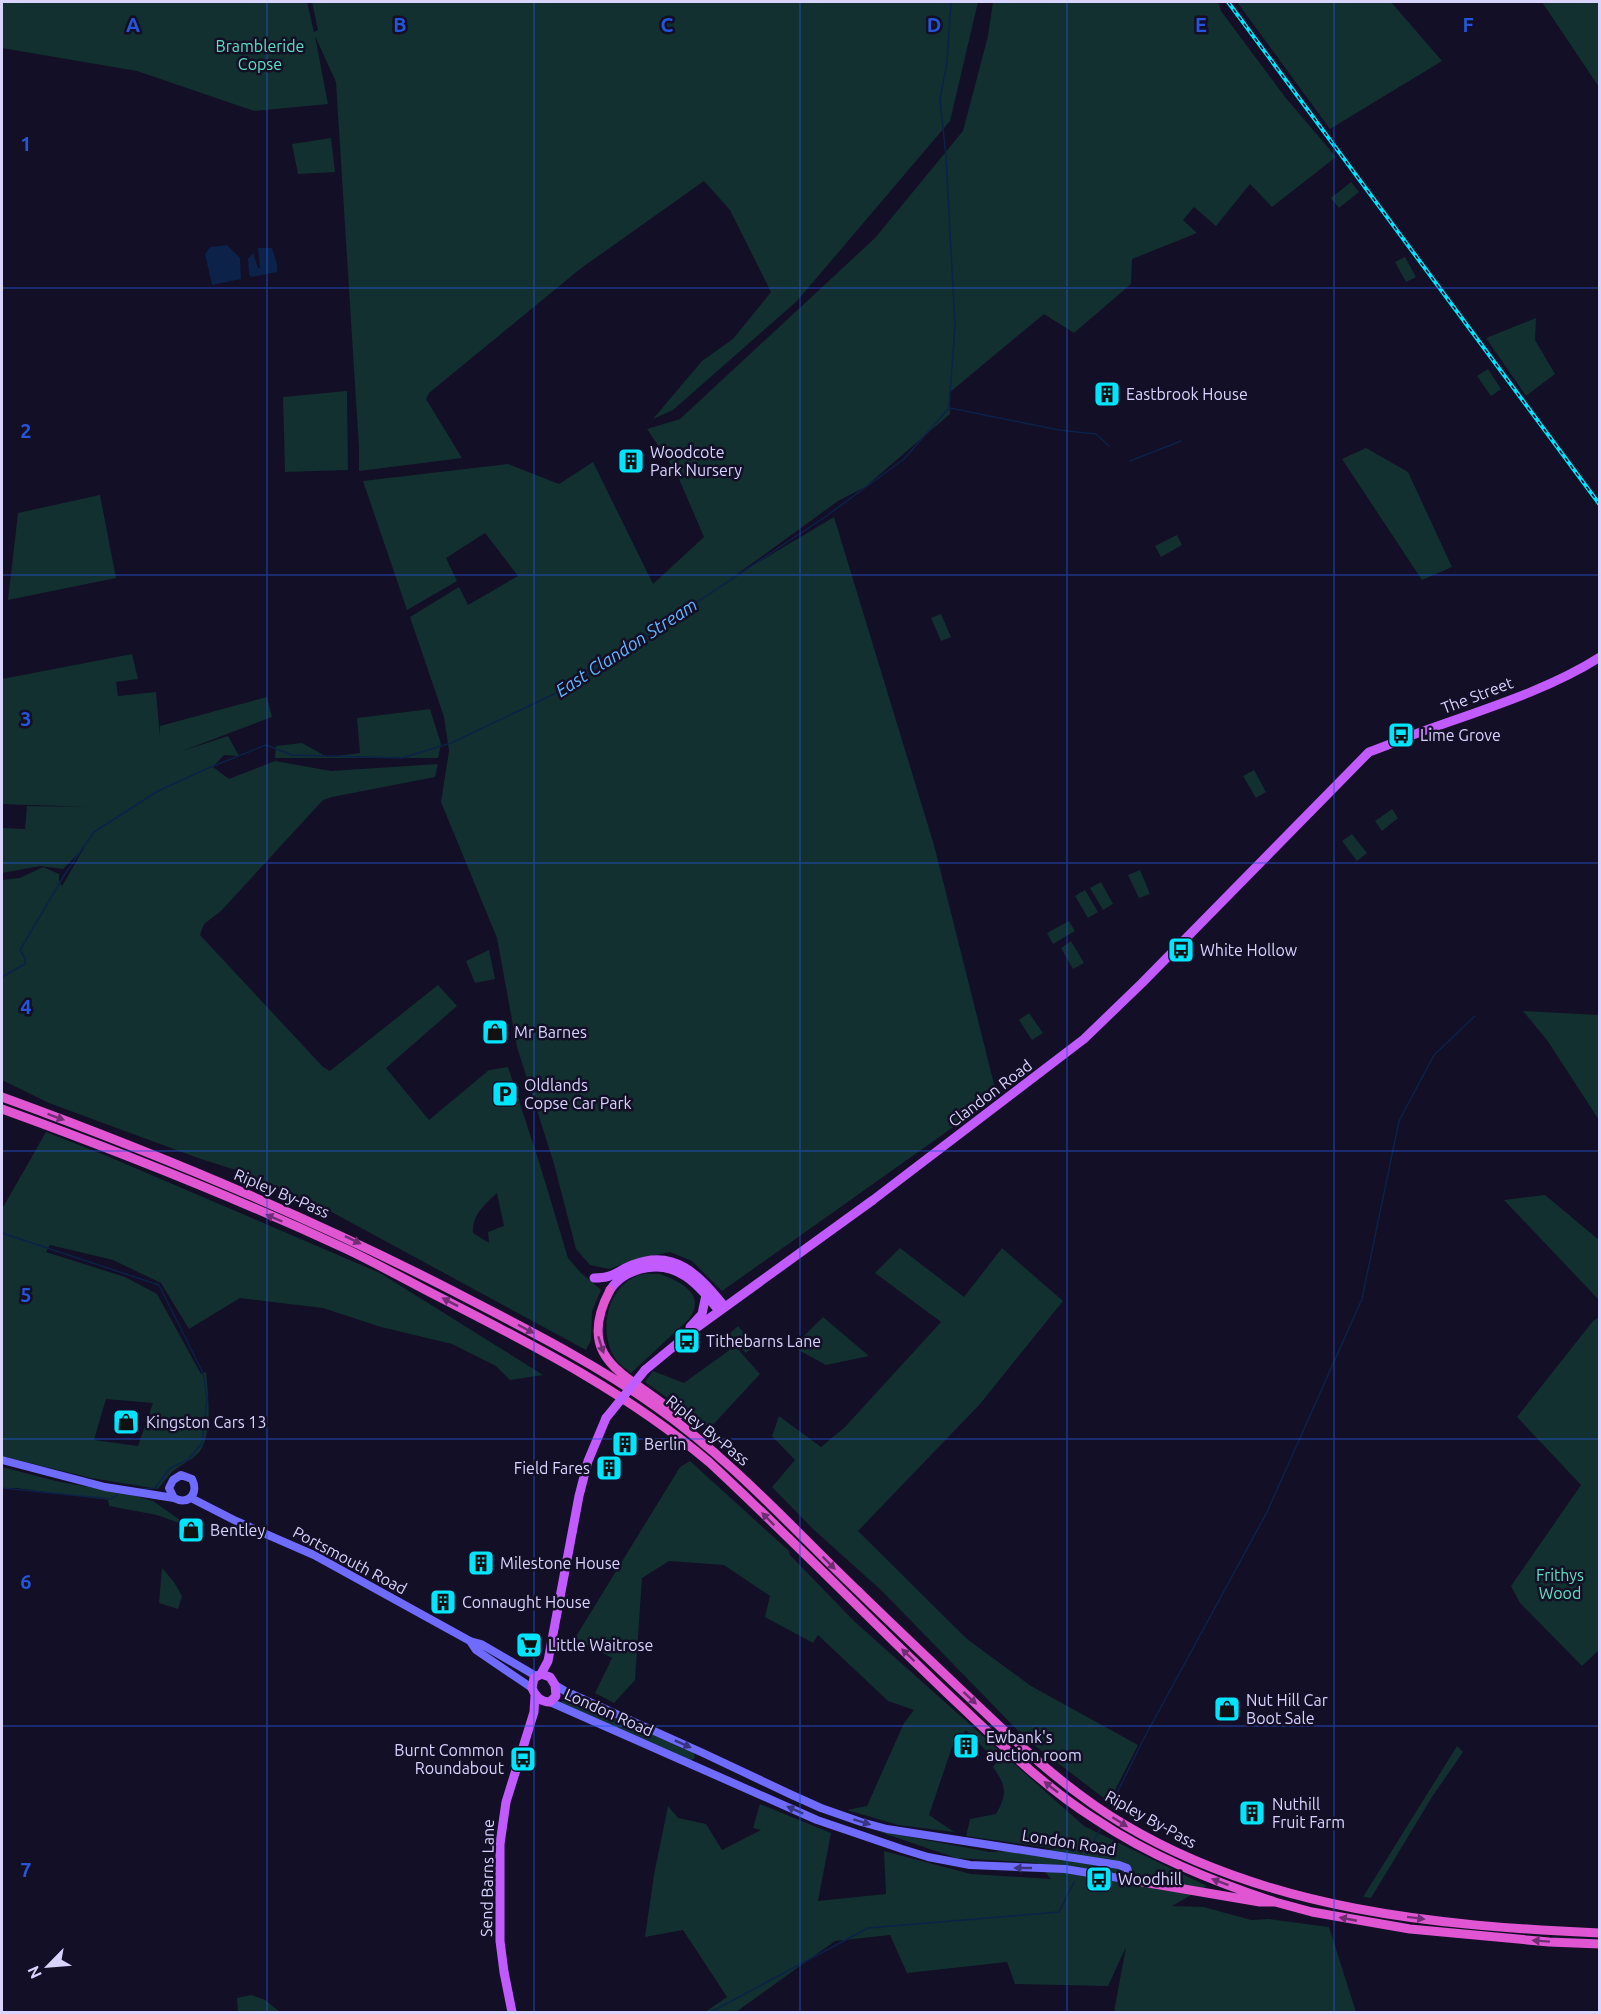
<svg xmlns="http://www.w3.org/2000/svg" width="1601" height="2014" font-family="Ubuntu,sans-serif">
	<style>
		.green { fill: #12302f; fill-rule: evenodd }
		.water { fill: #0c2248 }
		.lines { fill: none; stroke-linecap: round; stroke-linejoin: round }
		.stream { stroke: #0c2248; stroke-width: 1.5 }
		.secondary { stroke: #6f6bff; stroke-width: 8 }
		.primary { stroke: #c25bff; stroke-width: 9 }
		.trunk { stroke: #e055d1; stroke-width: 9 }
		.rail-casing { stroke: #00e5ff; stroke-width: 4 }
		.rail { stroke: #130f26; stroke-width: 1.5; stroke-dasharray: 4.5; stroke-linecap: butt }
		.primary-bridge { stroke: #c25bff; stroke-width: 9 }
		.oneway { fill: #6f2e73 }
		.oneway2 { fill: #38347d }
		.grid { fill: none; stroke: #2655da; stroke-width: 1.5; stroke-opacity: 0.55 }
		.labels { text-anchor: middle; dominant-baseline: central; stroke-width: 5; stroke-linejoin: round; paint-order: stroke }
		.park-label { font-size: 16px; fill: #5fe0c0; stroke: #130f26 }
		.poi-label { font-size: 16px; fill: #d9d4ff; stroke: #130f26; text-anchor: start }
		.street-label { font-size: 16px; fill: #d9d4ff; stroke: #130f26 }
		.water-label { font-size: 18px; font-style: italic; fill: #62b6ff; stroke: #130f26 }
		.grid-label { font-size: 20px; text-anchor: middle; font-weight: bold; fill: #2655da; stroke: #130f26; stroke-width: 5; stroke-linejoin: round; paint-order: stroke }
	</style>
	<rect width="100%" height="100%" fill="#130f26"/>
	<path class="green" d="M2,2H307L314,32L318,30L312,2H978L950,121L797,301L673,410L653,419L702,361L733,339L771,292L730,210L704,181L580,269L429,393L426,399L462,458L359,471V448L336,82L315,36L328,104L254,111L137,71L2,48Z
		M993,2H1218L1221,11L1285,97L1336,157L1272,207L1250,184L1216,226L1194,207L1183,220L1197,233L1132,259L1131,284L1074,333L1044,314L949,393L950,414L865,487L838,501L732,578L834,517L934,845L997,1096L722,1291L692,1261L670,1252L637,1259L609,1269L590,1265L576,1249L554,1164L517,1047L497,938L441,802L449,751L444,717L410,617L459,587L468,605L518,576L485,533L446,558L457,581L407,610L363,481L508,464L559,484L593,462L653,584L704,537L676,472L647,429L680,419L875,238L963,131L988,36Z
		M1237,2H1391L1442,61L1330,129Z
		M1542,2H1599V87Z
		M331,138L335,172L298,174L292,144Z
		M1351,182L1359,192L1339,208L1331,198Z
		M1405,257L1416,277L1406,282L1395,262Z
		M1536,318L1535,340L1555,374L1526,396L1486,338Z
		M1488,369L1501,389L1491,396L1477,376Z
		M347,391L348,470L285,472L283,397Z
		M1366,448L1408,472L1452,567L1422,580L1342,459Z
		M100,495L116,578L8,600L18,513Z
		M1177,535L1182,545L1161,557L1155,546Z
		M941,614L951,637L941,641L931,618Z
		M132,654L138,679L116,682L118,696L156,692L160,736V726L267,697L272,717L182,751L228,736L239,756L224,755L213,767L229,779L275,761L331,771L438,764L435,777L332,797L323,800L221,911L204,924L200,935L323,1067L330,1071L438,985L457,1006L386,1068L429,1120L489,1070L508,1067L540,1165L568,1258L581,1273L601,1290L592,1311L591,1340L586,1350L328,1210L239,1171L198,1158L49,1103L2,1080V880L20,878L43,867L59,874V880L62,886L84,848L63,869L40,866L2,873V828L25,829L27,806L89,807L2,804V679ZM497,1193L504,1226L488,1232L489,1243L473,1233C472,1215 484,1205 497,1193Z
		M430,709L441,744L438,758H275L276,746L302,743L327,757L360,753L357,718Z
		M1254,770L1266,792L1256,798L1243,776Z
		M1392,809L1398,818L1382,831L1375,821Z
		M1352,834L1367,853L1357,861L1342,841Z
		M1140,870L1150,894L1139,898L1128,875Z
		M1101,882L1113,904L1103,910L1090,888Z
		M1085,890L1098,912L1088,918L1075,896Z
		M1069,921L1075,931L1053,944L1047,933Z
		M1071,941L1084,963L1073,969L1061,948Z
		M489,950L495,979L475,983L466,961Z
		M1523,1011L1599,1015V1120L1547,1040Z
		M1029,1013L1043,1033L1032,1040L1019,1020Z
		M46,1132L107,1156L380,1273L543,1375L510,1380L496,1366L452,1344L381,1327L323,1308L240,1298L189,1329L161,1283L113,1260L50,1245L46,1252L125,1277L157,1294L201,1374L206,1372C208,1393 213,1432 200,1451C193,1460 182,1464 173,1471C168,1476 163,1483 158,1489L91,1478L2,1456V1209ZM106,1399L153,1403L138,1446L94,1440Z
		M1545,1195L1599,1240V1300L1504,1200Z
		M900,1248L964,1297L1002,1248L1063,1301L980,1404L858,1531L967,1639L1031,1686L1138,1745L1109,1802L1025,1738L882,1591L812,1528L772,1487L795,1460L772,1436L779,1416L821,1447L845,1427L941,1322L875,1273Z
		M660,1274C681,1282 707,1294 689,1319L631,1373C627,1369 621,1366 617,1361C597,1335 606,1288 637,1276C643,1273 653,1274 660,1274Z
		M823,1317L869,1356L826,1365L793,1347Z
		M1599,1317L1600,1649L1582,1666L1520,1603L1511,1586L1581,1485L1517,1417L1593,1321Z
		M738,1326L755,1345L746,1353L729,1334Z
		M735,1346L760,1374L710,1428L645,1382L653,1371L684,1383Z
		M690,1461L789,1551L790,1555L855,1622L1084,1826L1207,1886L1172,1906L1204,1907L1251,1920L1269,1919L1329,1927L1356,2012H1114L1126,1947L1108,1986L1015,1984L1007,1962L907,1973L890,1935L835,1941L736,2012H705L727,1997L683,1930L645,1937L654,1875L668,1806L678,1818L706,1824L722,1850L761,1830L753,1828L760,1804L831,1833L818,1901L886,1894L884,1851L971,1874L1051,1879L1037,1863L956,1858L877,1831L990,1852L1057,1849L966,1836L970,1819L996,1814C1008,1793 1006,1786 993,1767L997,1762L966,1730L952,1747L929,1815L954,1832L898,1825L847,1810L867,1806L904,1723L914,1710L888,1701L818,1635L813,1643L765,1617L770,1596L724,1565L669,1561L642,1578L635,1680L614,1703L595,1693L612,1658L575,1638L680,1467Z
		M2,1467L56,1481L132,1495L153,1501L180,1520L179,1523L157,1515L109,1506L108,1500L16,1488H2Z
		M162,1568L174,1582L182,1596L178,1609L159,1603Z
		M565,1694L694,1753L695,1758L691,1760L561,1703Z
		M1457,1746L1463,1752L1432,1797L1371,1898L1363,1897Z
		M251,1995L265,2000L280,2012H238L237,1998Z"/>
	<path class="water" d="M227,245L240,258L241,279L212,285L205,254L210,247Z
		M258,248H272L277,264V272L252,277L249,275L248,259L253,253L258,268H260Z"/>
	<g class="lines">
		<path class="stream" d="M949,407L955,325L946,157L940,100L947,62L951,2
			M950,408L1059,430L1096,434L1109,446
			M1130,461L1181,441
			M2,977L25,964V958L20,950L65,874L94,832L158,791L206,769L266,745L292,755L402,758L451,743L571,686L825,517L904,459L949,408
			M2,1233L159,1285L203,1373L207,1398L202,1443L188,1460L170,1468L155,1488L141,1489
			M2,1488L111,1499L120,1493
			M1112,1803L1142,1742L1267,1512L1362,1299L1399,1121L1434,1055L1475,1016
			M1087,1854L1100,1829
			M711,2012L868,1928L1059,1912L1074,1882"/>
		<path class="secondary" d="M2,1460L105,1487L174,1498C189,1506 199,1493 192,1479L181,1475L173,1480L169,1488L174,1498
			M191,1498L236,1521L314,1555L470,1641L481,1644L536,1676
			M470,1641L476,1650L532,1688
			M550,1702L817,1820L902,1849L928,1857L970,1865L1065,1869L1131,1880L1127,1868L1119,1865L887,1829L861,1822L821,1808L792,1795L703,1753L565,1691L555,1685"/>
		<path class="primary" d="M594,1278C614,1278 615,1272 632,1265C676,1247 700,1277 725,1307
			M610,1290C618,1278 628,1273 641,1269C678,1259 699,1286 719,1311
			M690,1327L702,1314L706,1295
			M645,1370L696,1328L873,1200L1084,1039L1142,983L1369,752C1389,745 1409,736 1429,729C1485,709 1550,689 1600,657
			M541,1674L548,1661L579,1496L588,1461L606,1418
			M541,1674L550,1677L555,1685L556,1696L550,1702C540,1702 535,1696 532,1688L534,1678Z
			M512,2012L504,1972L500,1941V1844L506,1802L534,1712L535,1695"/>
		<path class="trunk" d="M2,1097C156,1153 307,1216 453,1291C522,1327 591,1361 655,1406C731,1459 793,1529 860,1593C898,1630 936,1666 974,1702C1021,1747 1069,1792 1125,1825C1268,1910 1437,1926 1600,1933
			M2,1109C118,1151 234,1197 346,1249C380,1265 413,1284 447,1301C539,1348 630,1395 709,1462C791,1538 869,1619 950,1696C996,1739 1041,1785 1095,1819C1150,1856 1212,1881 1275,1902
			M610,1290C571,1364 635,1376 678,1416
			M1131,1880L1260,1902H1275L1312,1912L1410,1929L1549,1942L1600,1944"/>
		<defs>
			<path id="rail" d="M1228,2L1600,505"/>
		</defs>
		<use href="#rail" class="rail-casing"/>
		<use href="#rail" class="rail"/>
		<path class="primary-bridge" d="M606,1418L645,1370"/>
	</g>
	<defs><path id="oneway-solid" d="M-6-.8H1V-3.2L6.5 0L1 3.2V.8H-6Z" transform="scale(1.5)"/></defs>
	<g class="oneway">
		<use href="#oneway-solid" transform="translate(56 1117) rotate(20)"/>
		<use href="#oneway-solid" transform="translate(274 1218) rotate(-157)"/>
		<use href="#oneway-solid" transform="translate(353 1240) rotate(26)"/>
		<use href="#oneway-solid" transform="translate(450 1302) rotate(-153)"/>
		<use href="#oneway-solid" transform="translate(526 1329) rotate(28)"/>
		<use href="#oneway-solid" transform="translate(601 1345) rotate(72)"/>
		<use href="#oneway-solid" transform="translate(768 1519) rotate(-135)"/>
		<use href="#oneway-solid" transform="translate(829 1563) rotate(45)"/>
		<use href="#oneway-solid" transform="translate(908 1655) rotate(-136)"/>
		<use href="#oneway-solid" transform="translate(970 1698) rotate(43)"/>
		<use href="#oneway-solid" transform="translate(1051 1787) rotate(-142)"/>
		<use href="#oneway-solid" transform="translate(1120 1822) rotate(32)"/>
		<use href="#oneway-solid" transform="translate(1220 1882) rotate(-159)"/>
		<use href="#oneway-solid" transform="translate(1416 1918) rotate(7)"/>
		<use href="#oneway-solid" transform="translate(1348 1919) rotate(-169)"/>
		<use href="#oneway-solid" transform="translate(1541 1941) rotate(-176)"/>
	</g>
	<g class="oneway2">
		<use href="#oneway-solid" transform="translate(683 1744) rotate(24)"/>
		<use href="#oneway-solid" transform="translate(795 1810) rotate(-156)"/>
		<use href="#oneway-solid" transform="translate(862 1822) rotate(17)"/>
		<use href="#oneway-solid" transform="translate(1023 1868) rotate(180)"/>
	</g>
	<path class="grid" d="M267,2V2012M534,2V2012M800,2V2012M1067,2V2012M1334,2V2012M2,288H1600M2,575H1600M2,863H1600M2,1151H1600M2,1439H1600M2,1726H1600"/>
	<defs>
		<symbol id="building-square" viewBox="-11 -11 22 22"><rect x="-9" y="-9" width="18" height="18" rx="4" fill="#00e5ff" stroke="#130f26"/><path d="M-4-6H4V6H1V3H-1V6H-4ZM-2.5-4.3h1.7v1.8h-1.7ZM.8-4.3h1.7v1.8H.8ZM-2.5-1h1.7V.8h-1.7ZM.8-1h1.7V.8H.8Z" fill="#111"/></symbol>
		<symbol id="bus-square" viewBox="-11 -11 22 22"><rect x="-9" y="-9" width="18" height="18" rx="4" fill="#00e5ff" stroke="#130f26"/><path d="M-5-6H5V4H4V6H2V4H-2V6H-4V4H-5ZM-3.5-4V0h7V-4ZM-3.5 1.2v1.5H-2V1.2ZM2 1.2v1.5H3.5V1.2Z" fill="#111"/></symbol>
		<symbol id="shop-square" viewBox="-11 -11 22 22"><rect x="-9" y="-9" width="18" height="18" rx="4" fill="#00e5ff" stroke="#130f26"/><path d="M-5-2.5h2.3a2.7 3.5 0 0 1 5.4 0H5L5.5 6h-11ZM-1.5-2.5h3a1.5 2.3 0 0 0-3 0Z" fill="#111"/></symbol>
		<symbol id="parking-square" viewBox="-11 -11 22 22"><rect x="-9" y="-9" width="18" height="18" rx="4" fill="#00e5ff" stroke="#130f26"/><path d="M-3.5-5.5H1a3.5 3.5 0 0 1 0 7H-1V5.5H-3.5ZM-1-3.4V-.6H.8a1.4 1.4 0 0 0 0-2.8Z" fill="#111"/></symbol>
		<symbol id="supermarket-square" viewBox="-11 -11 22 22"><rect x="-9" y="-9" width="18" height="18" rx="4" fill="#00e5ff" stroke="#130f26"/><path d="M-6-5.5h2.5l.6 2H6L4.5 2H-2.5L-4.4-4H-6ZM-1.5 3.2a1.3 1.3 0 1 0 .1 0ZM3 3.2a1.3 1.3 0 1 0 .1 0Z" fill="#111"/></symbol>
	</defs>
	<g fill-rule="evenodd">
		<use href="#building-square" x="1092" y="379" width="30" height="30"/>
		<use href="#building-square" x="616" y="446" width="30" height="30"/>
		<use href="#bus-square" x="1386" y="720" width="30" height="30"/>
		<use href="#bus-square" x="1166" y="935" width="30" height="30"/>
		<use href="#shop-square" x="480" y="1017" width="30" height="30"/>
		<use href="#parking-square" x="490" y="1079" width="30" height="30"/>
		<use href="#bus-square" x="672" y="1326" width="30" height="30"/>
		<use href="#shop-square" x="111" y="1407" width="30" height="30"/>
		<use href="#building-square" x="610" y="1429" width="30" height="30"/>
		<use href="#building-square" x="594" y="1453" width="30" height="30"/>
		<use href="#shop-square" x="176" y="1515" width="30" height="30"/>
		<use href="#building-square" x="466" y="1548" width="30" height="30"/>
		<use href="#building-square" x="428" y="1587" width="30" height="30"/>
		<use href="#supermarket-square" x="514" y="1630" width="30" height="30"/>
		<use href="#shop-square" x="1212" y="1694" width="30" height="30"/>
		<use href="#building-square" x="951" y="1731" width="30" height="30"/>
		<use href="#bus-square" x="508" y="1744" width="30" height="30"/>
		<use href="#building-square" x="1237" y="1798" width="30" height="30"/>
		<use href="#bus-square" x="1084" y="1864" width="30" height="30"/>
	</g>
	<g class="labels">
		<g class="park-label">
			<text x="260" y="46">Brambleride<tspan x="260" dy="18">Copse</tspan></text>
			<text x="1560" y="1575">Frithys<tspan x="1560" dy="18">Wood</tspan></text>
		</g>
		<g class="poi-label">
			<text x="1126" y="394">Eastbrook House</text>
			<text x="650" y="452">Woodcote<tspan x="650" dy="18">Park Nursery</tspan></text>
			<text x="1420" y="735">Lime Grove</text>
			<text x="1200" y="950">White Hollow</text>
			<text x="514" y="1032">Mr Barnes</text>
			<text x="524" y="1085">Oldlands<tspan x="524" dy="18">Copse Car Park</tspan></text>
			<text x="706" y="1341">Tithebarns Lane</text>
			<text x="146" y="1422">Kingston Cars 13</text>
			<text x="644" y="1444">Berlin</text>
			<text x="590" y="1468" text-anchor="end">Field Fares</text>
			<text x="210" y="1530">Bentley</text>
			<text x="500" y="1563">Milestone House</text>
			<text x="462" y="1602">Connaught House</text>
			<text x="548" y="1645">Little Waitrose</text>
			<text x="1246" y="1700">Nut Hill Car<tspan x="1246" dy="18">Boot Sale</tspan></text>
			<text x="986" y="1737">Ewbank's<tspan x="986" dy="18">auction room</tspan></text>
			<text x="504" y="1750" text-anchor="end">Burnt Common<tspan x="504" dy="18">Roundabout</tspan></text>
			<text x="1272" y="1804">Nuthill<tspan x="1272" dy="18">Fruit Farm</tspan></text>
			<text x="1118" y="1879">Woodhill</text>
		</g>
		<g class="street-label">
			<text transform="translate(1477 695) rotate(-21)">The Street</text>
			<text transform="translate(990 1093) rotate(-37)">Clandon Road</text>
			<text transform="translate(282 1193) rotate(23)">Ripley By-Pass</text>
			<text transform="translate(708 1430) rotate(39)">Ripley By-Pass</text>
			<text transform="translate(350 1560) rotate(28)">Portsmouth Road</text>
			<text transform="translate(609 1712) rotate(24)">London Road</text>
			<text transform="translate(1151 1819) rotate(29)">Ripley By-Pass</text>
			<text transform="translate(1069 1842) rotate(9)">London Road</text>
			<text transform="translate(487 1878) rotate(-89)">Send Barns Lane</text>
		</g>
		<g class="water-label">
			<text transform="translate(626 647) rotate(-33)">East Clandon Stream</text>
		</g>
	</g>
	<g class="grid-label">
		<text x="133" y="32">A</text>
		<text x="400" y="32">B</text>
		<text x="667" y="32">C</text>
		<text x="934" y="32">D</text>
		<text x="1201" y="32">E</text>
		<text x="1468" y="32">F</text>
		<text x="26" y="151">1</text>
		<text x="26" y="438">2</text>
		<text x="26" y="726">3</text>
		<text x="26" y="1014">4</text>
		<text x="26" y="1302">5</text>
		<text x="26" y="1589">6</text>
		<text x="26" y="1877">7</text>
	</g>
	<rect width="1601" height="2014" fill="none" stroke="#d9d4ff" stroke-width="6"/>
	<g transform="translate(48 1966) rotate(245)" stroke="#130f26" stroke-width="4.5" paint-order="stroke">
	<path d="M0-4.5L10 22L0 15L-10 22Z" fill="#d9d4ff"/>
	<text y="-9" font-size="16" font-weight="bold" text-anchor="middle" fill="#d9d4ff">N</text>
	</g>
</svg>
